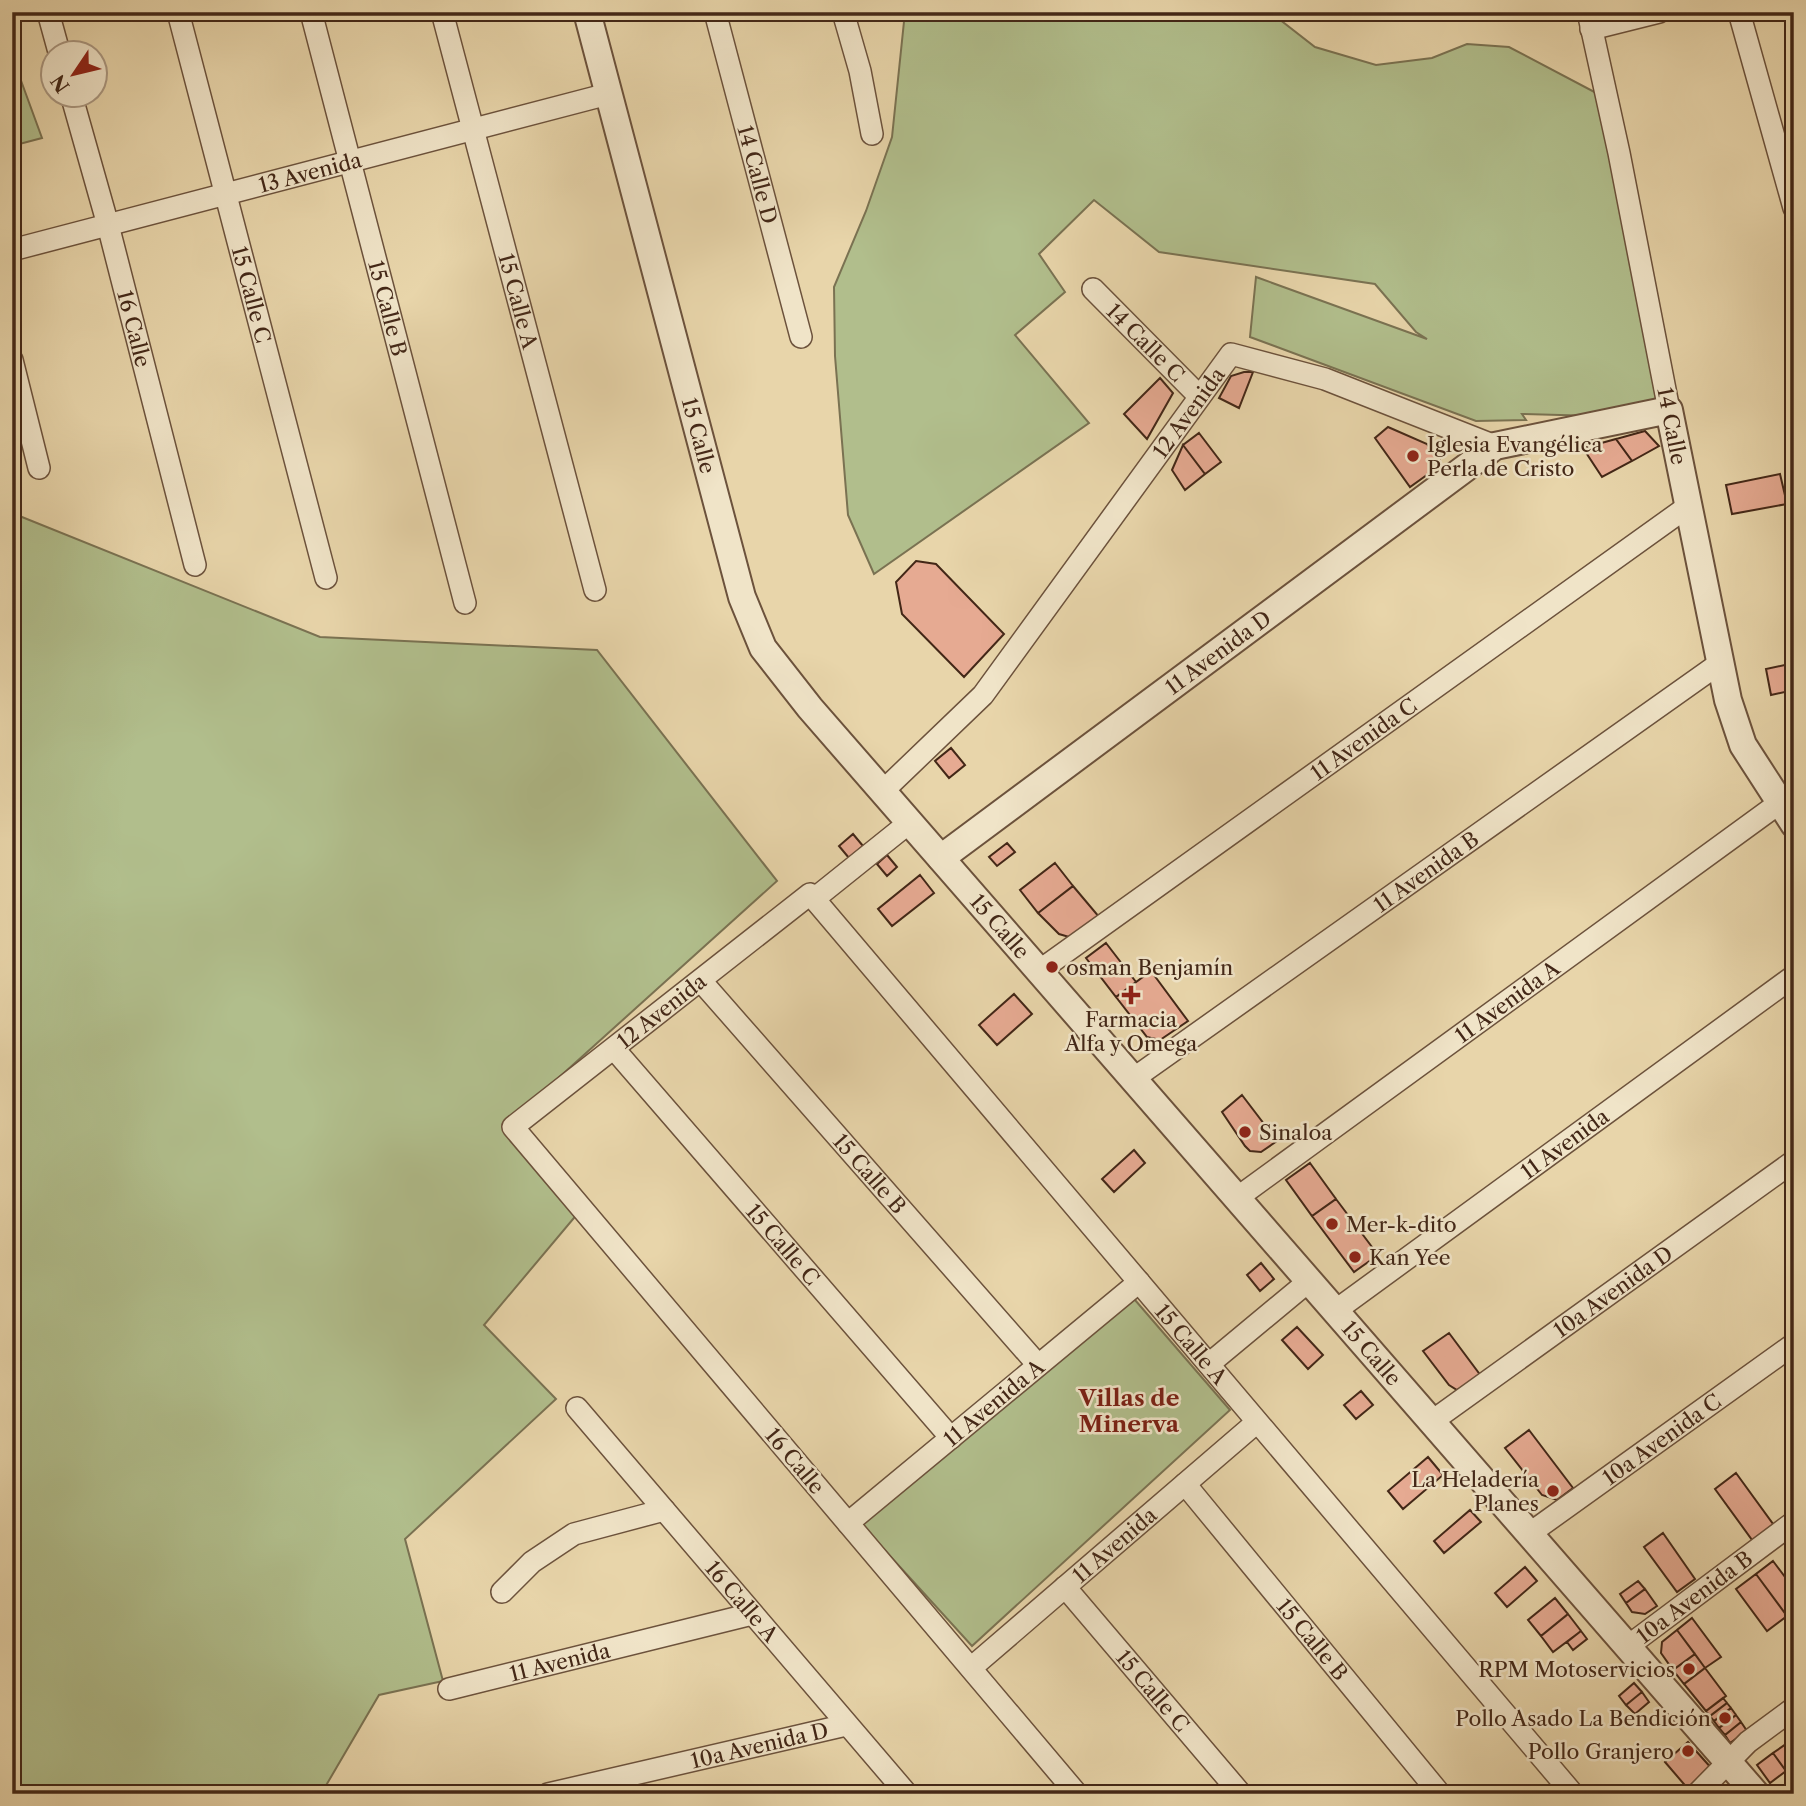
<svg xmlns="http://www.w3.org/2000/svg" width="1806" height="1806" font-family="'Libre Caslon Text',serif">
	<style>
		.green { fill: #b1be8c; stroke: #7a7252; stroke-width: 2 }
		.building { fill: #e6aa92; stroke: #432717; stroke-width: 2 }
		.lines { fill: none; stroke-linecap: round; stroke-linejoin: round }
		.minor-casing { stroke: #6c523c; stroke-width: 24 }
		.tertiary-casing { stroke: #6c523c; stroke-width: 30 }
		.minor { stroke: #f0e4c8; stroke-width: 21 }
		.tertiary { stroke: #f0e4c8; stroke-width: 26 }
		.poi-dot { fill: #8f2418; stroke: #f0e4c8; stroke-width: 2.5 }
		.labels { text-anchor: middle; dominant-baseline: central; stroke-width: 5; stroke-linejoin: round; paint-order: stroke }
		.street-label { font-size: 21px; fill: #432717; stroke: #f0e4c8 }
		.poi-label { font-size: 21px; fill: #432717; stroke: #f0e4c8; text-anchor: start }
		.neighbourhood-label { font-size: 23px; font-weight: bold; fill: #7a1f14; stroke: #f0e4c8 }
	</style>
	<rect width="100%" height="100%" fill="#e8d5aa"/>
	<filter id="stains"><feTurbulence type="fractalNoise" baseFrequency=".00286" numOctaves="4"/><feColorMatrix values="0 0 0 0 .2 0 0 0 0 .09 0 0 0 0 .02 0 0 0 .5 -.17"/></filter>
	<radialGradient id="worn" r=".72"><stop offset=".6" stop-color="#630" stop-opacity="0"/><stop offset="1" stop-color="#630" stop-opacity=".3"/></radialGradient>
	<path class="green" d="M905,12H1270L1315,47L1376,65L1432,58L1467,44L1509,47L1602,96L1659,396L1633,417L1522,414L1526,420L1476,421L1250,337L1256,277L1427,339L1416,332L1375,284L1159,252L1094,200L1039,254L1065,292L1015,335L1089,423L874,574L848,515L835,356L834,287L866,211L892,137Z
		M12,56L42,138L12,146Z
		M12,513L320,637L597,650L777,881L505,1126L584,1206L484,1325L556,1399L405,1539L443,1681L379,1695L321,1794H12Z
		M1129,1293L1230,1410L972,1646L860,1523Z"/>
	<path class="building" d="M1244,372H1253L1239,408L1219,398L1231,376Z
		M1160,378L1173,393L1147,439L1124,414Z
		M1388,427L1427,444L1440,460L1438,467L1410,487L1375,438Z
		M1645,431L1659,446L1632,461L1616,439Z
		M1199,433L1221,462L1205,474L1183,445Z
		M1616,439L1632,461L1602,477L1583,448Z
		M1183,445L1205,474L1185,490L1172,470Z
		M1780,474L1787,504L1732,514L1726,485Z
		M916,561L936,564L1004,634L964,677L902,614L896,582Z
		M1794,663V690L1771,695L1766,669Z
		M951,748L965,765L949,778L935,761Z
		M853,834L863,846L849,858L839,846Z
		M1007,843L1015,852L997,866L989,857Z
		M887,855L897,867L887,876L877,864Z
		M1055,863L1073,886L1038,913L1020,890Z
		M920,875L934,893L892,926L878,909Z
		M1073,886L1100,918L1069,937L1059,934L1038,913Z
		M1106,943L1136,982L1116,997L1086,958Z
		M1151,971L1188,1021L1160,1040L1147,1037L1116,997Z
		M1014,994L1032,1014L997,1045L979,1025Z
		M1242,1095L1277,1141L1261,1152L1250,1151L1245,1146L1222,1112Z
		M1134,1150L1145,1163L1114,1192L1102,1179Z
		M1310,1163L1336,1199L1312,1216L1286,1180Z
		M1336,1199L1378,1255L1354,1272L1312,1216Z
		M1261,1263L1274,1279L1260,1291L1247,1275Z
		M1297,1327L1323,1355L1308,1369L1282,1340Z
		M1449,1333L1481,1376L1457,1390L1449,1385L1423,1351Z
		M1361,1391L1373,1405L1356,1419L1344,1405Z
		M1529,1430L1573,1488L1557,1500L1542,1495L1505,1448Z
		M1428,1457L1443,1475L1403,1509L1388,1491Z
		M1736,1473L1776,1528L1755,1544L1715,1489Z
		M1470,1510L1481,1522L1444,1553L1434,1541Z
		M1663,1533L1695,1579L1677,1592L1644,1547Z
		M1773,1561L1794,1589V1611L1787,1616L1756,1574Z
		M1525,1567L1537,1581L1507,1607L1495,1593Z
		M1756,1574L1787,1616L1767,1631L1736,1589Z
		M1638,1581L1645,1589L1626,1603L1620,1594Z
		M1645,1589L1657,1606L1645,1614L1632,1612L1626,1603Z
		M1555,1598L1568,1614L1541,1636L1528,1620Z
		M1568,1614L1581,1631L1553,1652L1541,1636Z
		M1692,1618L1721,1657L1705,1668L1677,1630Z
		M1677,1630L1695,1654L1673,1670L1661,1653L1662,1642Z
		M1581,1631L1587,1639L1573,1650L1567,1642Z
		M1695,1654L1705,1668L1684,1684L1673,1670Z
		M1705,1668L1726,1696L1706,1711L1684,1684Z
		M1634,1683L1642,1692L1626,1705L1619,1696Z
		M1642,1692L1649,1702L1635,1714L1626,1705Z
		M1723,1698L1727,1703L1710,1716L1706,1711Z
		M1727,1703L1731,1708L1714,1721L1710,1716Z
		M1731,1708L1736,1715L1719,1728L1714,1721Z
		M1736,1715L1741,1722L1725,1735L1719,1728Z
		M1741,1722L1747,1731L1730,1743L1725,1735Z
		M1688,1742L1713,1770L1689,1790L1665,1762Z
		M1789,1742L1794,1749V1766L1786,1771L1773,1753Z
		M1773,1753L1786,1771L1770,1783L1757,1765Z"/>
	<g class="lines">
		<defs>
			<g id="minor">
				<path d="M48,12L59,52"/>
				<path id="s1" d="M178,12L326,578"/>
				<path id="s2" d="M311,12L465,603"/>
				<path id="s3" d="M442,12L595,590"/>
				<path id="s4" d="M715,12L801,337"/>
				<path d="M843,12L860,71L872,134"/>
				<path d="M1588,12L1619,153L1669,410"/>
				<path d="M1739,12L1794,208"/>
				<path d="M1591,29L1659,12"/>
				<path id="s5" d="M71,94L108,225L195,565"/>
				<path id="s6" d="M12,250L608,94"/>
				<path id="s7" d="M1093,289L1199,396"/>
				<path d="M12,360L39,468"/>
				<path id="s8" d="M883,791L983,695L1231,354L1325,379L1495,446"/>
				<path d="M814,899L910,822"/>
				<path id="s9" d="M1039,971L1687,507"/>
				<path id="s10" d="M701,981L1038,1365"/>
				<path id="s11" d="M615,1050L951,1438"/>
				<path id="s12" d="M1133,1079L1720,663"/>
				<path id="s13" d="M1237,1198L1778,804"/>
				<path id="s14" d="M1335,1311L1794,976"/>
				<path d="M1209,1364L1309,1281"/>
				<path id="s15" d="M577,1408L907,1794"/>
				<path id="s16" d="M1431,1422L1794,1161"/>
				<path id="s17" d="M1185,1484L1440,1794"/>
				<path id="s18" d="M848,1523L1139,1282"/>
				<path id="s19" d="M1529,1534L1794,1344"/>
				<path id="s20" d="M1065,1587L1241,1794"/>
				<path d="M502,1592L532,1562L574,1534L664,1510"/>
				<path id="s21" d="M1627,1647L1794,1522"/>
				<path id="s22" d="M971,1668L1257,1422"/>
				<path id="s23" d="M449,1689L752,1614"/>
				<path id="s24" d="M548,1794L846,1725"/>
				<path id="s25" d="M1077,1794L513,1127L810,894L1573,1794"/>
				<path d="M1697,1794L1748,1742L1794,1708"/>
			</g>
			<g id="tertiary">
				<path id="s26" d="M587,12L742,597L763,648L810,708L1756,1794"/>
				<path id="s27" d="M941,858L1495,446L1669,410L1728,700L1743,745L1794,824"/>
			</g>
		</defs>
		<use href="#minor" class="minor-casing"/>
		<use href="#tertiary" class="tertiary-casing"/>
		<use href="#minor" class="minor"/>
		<use href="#tertiary" class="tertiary"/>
	</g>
	<g class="poi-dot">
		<circle cx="1413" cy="456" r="7"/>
		<circle cx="1052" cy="967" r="7"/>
		<path d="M1127.5 984.5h7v7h7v7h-7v7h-7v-7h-7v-7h7z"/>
		<circle cx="1245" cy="1132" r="7"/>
		<circle cx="1332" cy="1224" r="7"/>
		<circle cx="1355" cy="1257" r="7"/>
		<circle cx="1553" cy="1491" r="7"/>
		<circle cx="1689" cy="1669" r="7"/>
		<circle cx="1725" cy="1718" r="7"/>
		<circle cx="1688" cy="1751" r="7"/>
	</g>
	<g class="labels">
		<g class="street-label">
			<text stroke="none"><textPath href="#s6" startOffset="308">13 Avenida</textPath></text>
			<text stroke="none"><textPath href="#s4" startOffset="168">14 Calle D</textPath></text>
			<text stroke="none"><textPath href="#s1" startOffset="292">15 Calle C</textPath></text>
			<text stroke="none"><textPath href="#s3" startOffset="299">15 Calle A</textPath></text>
			<text stroke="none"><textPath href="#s2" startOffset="306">15 Calle B</textPath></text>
			<text stroke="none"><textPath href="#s5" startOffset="243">16 Calle</textPath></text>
			<text stroke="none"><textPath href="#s7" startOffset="75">14 Calle C</textPath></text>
			<text stroke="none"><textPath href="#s8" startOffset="488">12 Avenida</textPath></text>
			<text transform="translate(1672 426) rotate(79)">14 Calle</text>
			<text stroke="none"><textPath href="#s26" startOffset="438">15 Calle</textPath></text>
			<text stroke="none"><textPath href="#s27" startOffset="345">11 Avenida D</textPath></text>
			<text stroke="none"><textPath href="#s9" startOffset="399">11 Avenida C</textPath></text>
			<text stroke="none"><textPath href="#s12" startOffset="359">11 Avenida B</textPath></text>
			<text stroke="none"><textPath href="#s26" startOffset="1026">15 Calle</textPath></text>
			<text stroke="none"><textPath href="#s13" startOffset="334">11 Avenida A</textPath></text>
			<text stroke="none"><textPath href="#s25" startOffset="1062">12 Avenida</textPath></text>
			<text stroke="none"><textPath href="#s14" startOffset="284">11 Avenida</textPath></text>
			<text stroke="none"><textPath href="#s10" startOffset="256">15 Calle B</textPath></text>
			<text stroke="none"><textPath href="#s11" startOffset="257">15 Calle C</textPath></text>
			<text stroke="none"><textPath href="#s16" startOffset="224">10a Avenida D</textPath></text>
			<text stroke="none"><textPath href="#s25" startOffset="1841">15 Calle A</textPath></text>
			<text stroke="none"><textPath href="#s26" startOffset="1592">15 Calle</textPath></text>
			<text stroke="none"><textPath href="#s18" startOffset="189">11 Avenida A</textPath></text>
			<text stroke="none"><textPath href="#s19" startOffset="163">10a Avenida C</textPath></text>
			<text transform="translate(795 1461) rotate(50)">16 Calle</text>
			<text stroke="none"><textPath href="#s22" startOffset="189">11 Avenida</textPath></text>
			<text stroke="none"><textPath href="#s21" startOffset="84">10a Avenida B</textPath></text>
			<text stroke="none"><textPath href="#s15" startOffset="254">16 Calle A</textPath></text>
			<text stroke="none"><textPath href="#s17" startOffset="201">15 Calle B</textPath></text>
			<text stroke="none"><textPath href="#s23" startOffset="114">11 Avenida</textPath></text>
			<text stroke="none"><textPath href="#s20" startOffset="136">15 Calle C</textPath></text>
			<text stroke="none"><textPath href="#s24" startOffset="217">10a Avenida D</textPath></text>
		</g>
		<g class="poi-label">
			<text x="1427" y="444">Iglesia Evangélica<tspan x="1427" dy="24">Perla de Cristo</tspan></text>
			<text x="1066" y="967">osman Benjamín</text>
			<text x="1131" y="1019" text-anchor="middle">Farmacia<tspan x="1131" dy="24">Alfa y Omega</tspan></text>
			<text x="1259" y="1132">Sinaloa</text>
			<text x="1346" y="1224">Mer-k-dito</text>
			<text x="1369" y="1257">Kan Yee</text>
			<text x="1539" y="1479" text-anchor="end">La Heladería<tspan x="1539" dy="24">Planes</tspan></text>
			<text x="1675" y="1669" text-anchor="end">RPM Motoservicios</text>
			<text x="1711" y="1718" text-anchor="end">Pollo Asado La Bendición</text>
			<text x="1674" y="1751" text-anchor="end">Pollo Granjero</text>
		</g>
		<g class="neighbourhood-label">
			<text x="1129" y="1398">Villas de<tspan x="1129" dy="26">Minerva</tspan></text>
		</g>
	</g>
	<rect width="1806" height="1806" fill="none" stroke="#e8d5aa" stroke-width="42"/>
	<rect x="14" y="14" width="1778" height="1778" fill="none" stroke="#432717" stroke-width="3.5"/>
	<rect x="21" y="21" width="1764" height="1764" fill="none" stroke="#432717" stroke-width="2"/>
	<g transform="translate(74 74) rotate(235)"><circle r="33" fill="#f0e4c8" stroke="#ab9881" stroke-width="2"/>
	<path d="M0-5L12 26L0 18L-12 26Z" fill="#8f2418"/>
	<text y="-10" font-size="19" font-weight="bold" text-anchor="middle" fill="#432717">N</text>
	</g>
	<rect width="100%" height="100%" filter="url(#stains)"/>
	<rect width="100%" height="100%" fill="url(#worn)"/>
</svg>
